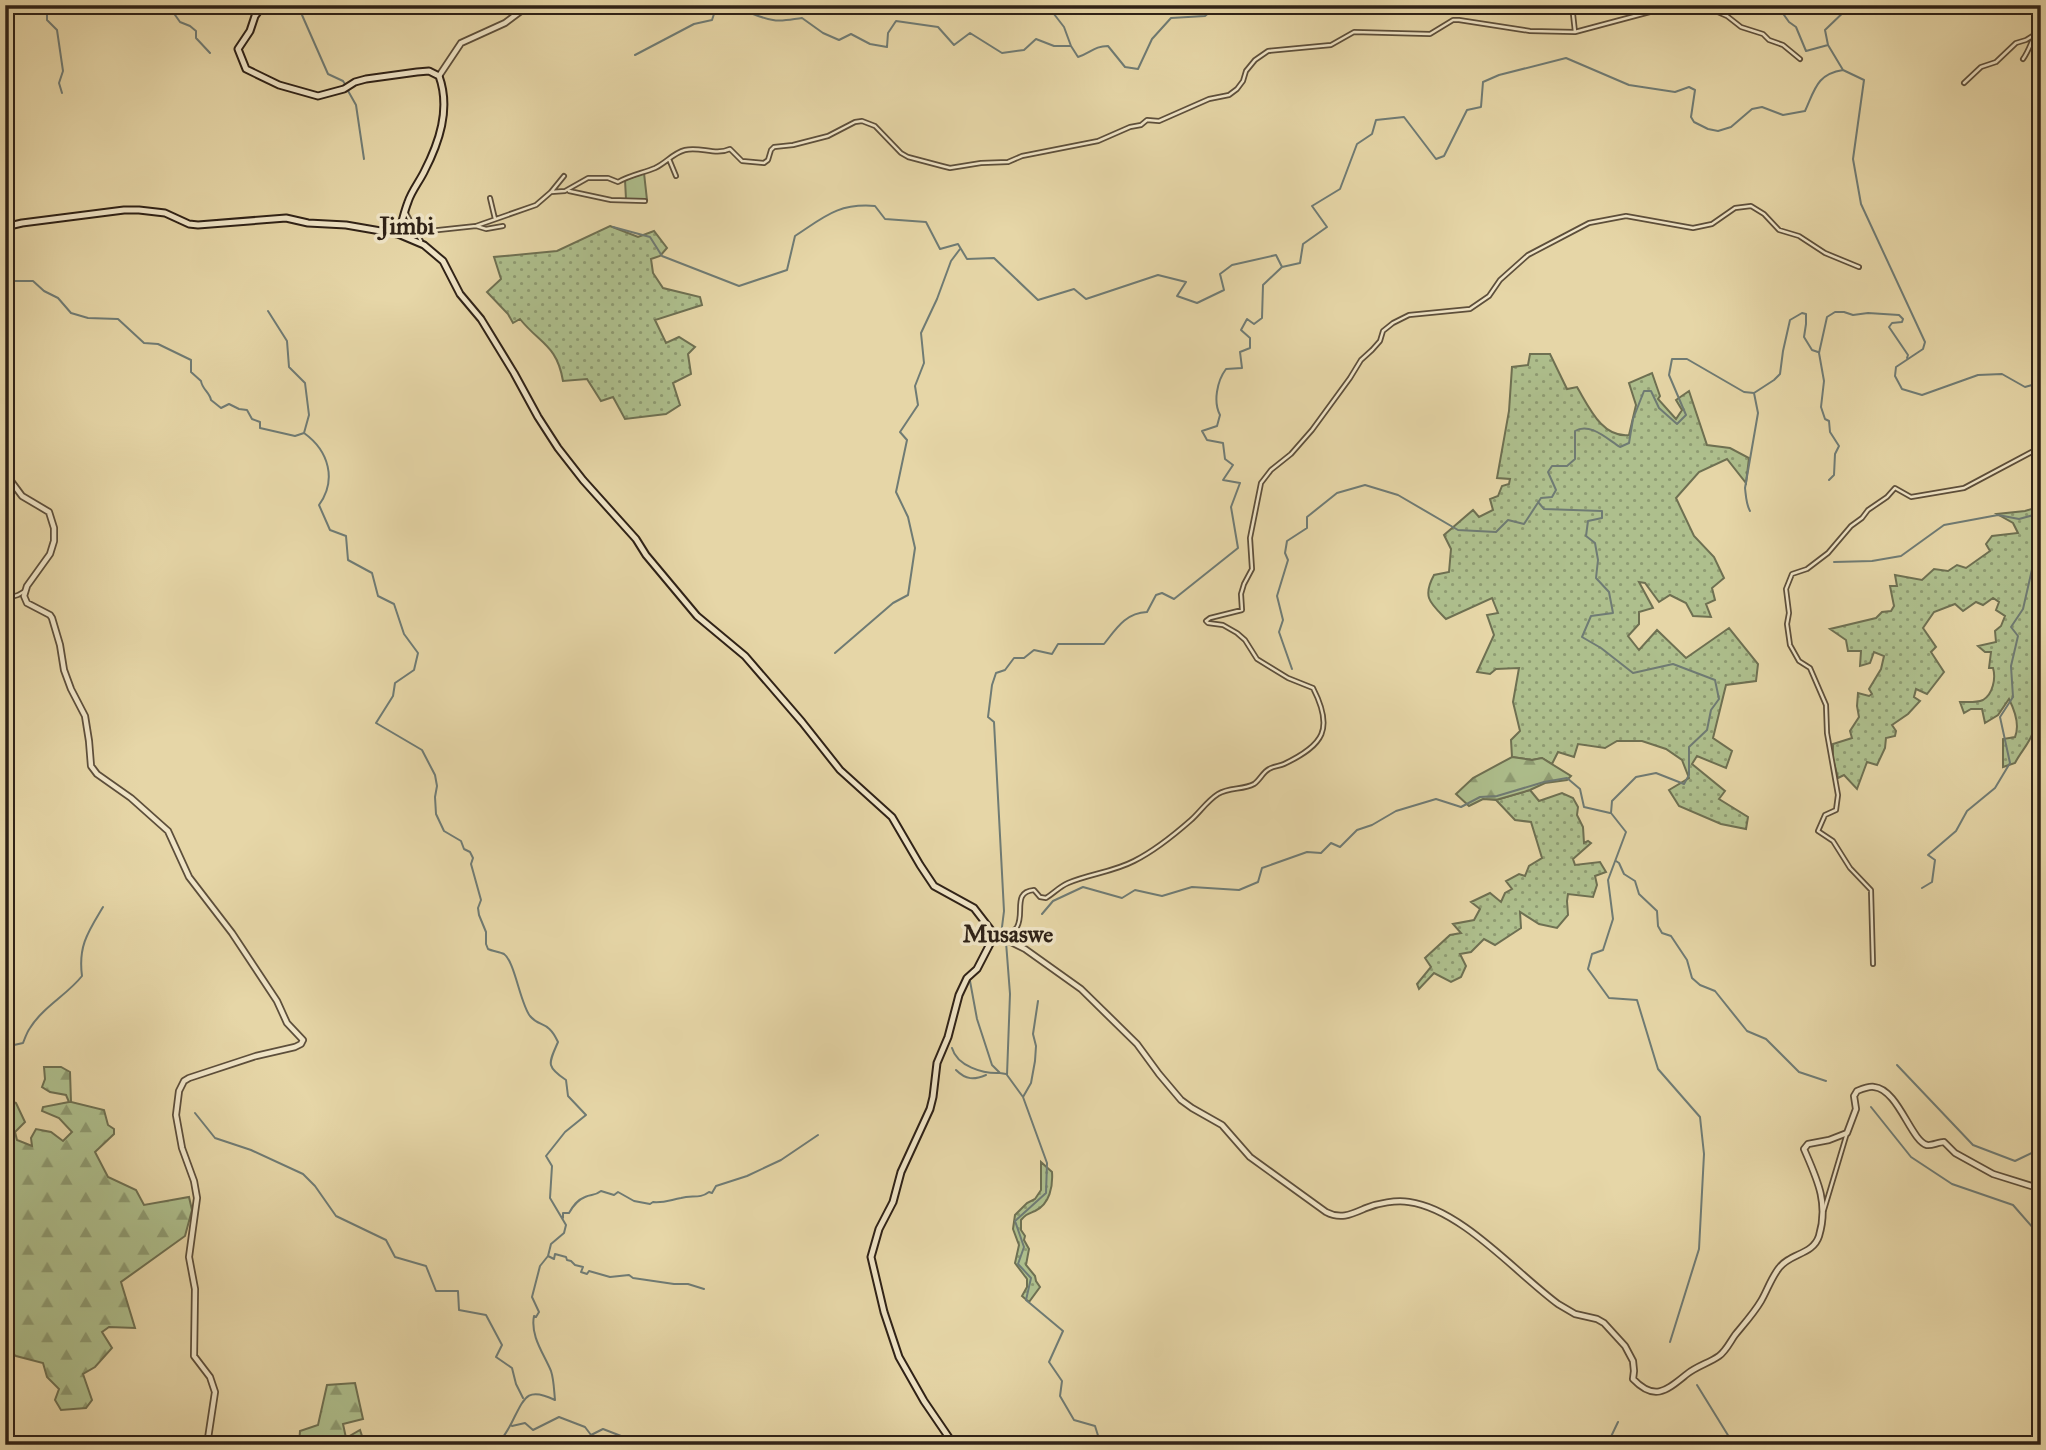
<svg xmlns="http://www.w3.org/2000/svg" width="2046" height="1450" font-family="'IM FELL Great Primer',serif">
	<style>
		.grass { fill: url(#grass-dots); stroke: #6e7052; stroke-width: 2 }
		.forest { fill: url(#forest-firs); stroke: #6e7052; stroke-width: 2 }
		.pitch { fill: #aebf8d; stroke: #6e7052; stroke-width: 2 }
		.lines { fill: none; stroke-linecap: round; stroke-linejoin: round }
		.stream { stroke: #6f7b74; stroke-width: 2 }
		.minor-casing { stroke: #5d4f3b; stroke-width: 6 }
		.tertiary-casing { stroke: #5d4f3b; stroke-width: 8 }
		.secondary-casing { stroke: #2f2217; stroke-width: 9 }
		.minor { stroke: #efe4c6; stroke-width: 2.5 }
		.tertiary { stroke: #efe4c6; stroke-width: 4.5 }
		.secondary { stroke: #efe4c6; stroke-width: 5 }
		.labels { text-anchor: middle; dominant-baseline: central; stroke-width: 7; stroke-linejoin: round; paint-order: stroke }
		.quarter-label { font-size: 24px; font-weight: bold; fill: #2f2217; stroke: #efe4c6 }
	</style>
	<defs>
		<pattern id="grass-dots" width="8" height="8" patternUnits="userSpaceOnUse" patternTransform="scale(1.75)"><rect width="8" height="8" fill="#aebf8d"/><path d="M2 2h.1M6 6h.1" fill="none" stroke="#8e9b72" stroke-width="1.8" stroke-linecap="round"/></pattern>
		<pattern id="forest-firs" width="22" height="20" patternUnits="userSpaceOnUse" patternTransform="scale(1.75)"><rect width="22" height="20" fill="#aebf8d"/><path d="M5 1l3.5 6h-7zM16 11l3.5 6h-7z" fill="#8e9b72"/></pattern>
	</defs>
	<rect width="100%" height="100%" fill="#e6d6a7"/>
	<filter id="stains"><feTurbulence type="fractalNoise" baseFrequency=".00286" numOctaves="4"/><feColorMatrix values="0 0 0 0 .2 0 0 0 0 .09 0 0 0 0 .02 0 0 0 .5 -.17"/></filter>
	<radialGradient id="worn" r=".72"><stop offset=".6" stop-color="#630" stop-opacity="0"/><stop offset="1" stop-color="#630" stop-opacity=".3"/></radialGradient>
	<path class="grass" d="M610,226L638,237L654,231L667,248L660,256L651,259L653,273L663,288L700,297L702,305L655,320L666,343L679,337L695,347L688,354L691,374L673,383L680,405L666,414L625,419L613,397L601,401L587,379L563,381C557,345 540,344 520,319L513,323L508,314L487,292L501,279L494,257L557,251Z
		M1530,354H1550L1567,389L1577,387C1589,407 1602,438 1629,435L1636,405L1629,383L1652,373L1660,396L1658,399L1676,419L1682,410L1676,400L1689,391L1707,445L1730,448L1749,458L1746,483L1727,459L1699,472L1676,498L1694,536L1714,557L1724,578L1712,588L1715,600L1706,604L1711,617L1693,616L1686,603L1670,595L1659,602L1645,583L1639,582L1653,608L1639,612V624L1628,636L1639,650L1657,630L1686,658L1729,628L1758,664L1756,681L1726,685L1713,738L1732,751L1726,768L1697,756L1692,764L1725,791L1719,799L1748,817L1746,829L1721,824L1679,806L1669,790L1689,778L1682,760L1666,749L1642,741H1617L1605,748L1578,744L1574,757L1558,752L1552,764L1542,758L1532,760L1512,757L1511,740L1520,731L1513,702L1519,668L1496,669L1490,674L1477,672L1494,635L1487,615L1498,613L1492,598L1446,619C1430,603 1422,597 1434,575L1449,572L1451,549L1444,535L1473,510L1479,517L1493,510L1490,499L1498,496L1502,486L1509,484L1510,479L1497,478L1509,411L1512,367L1528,365Z
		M2041,506V721L2036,723L2041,728V735L2034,729C2031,742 2021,751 2015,763L2003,767V739L2015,737C2020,725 2015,711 2009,699L1998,715L1985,723L1982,709H1971L1964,713L1960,702C1967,702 1976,703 1983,700C1993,694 1996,678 1993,668H1989L1991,652H1985L1978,646L1996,642L1995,631L2001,626L2005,616L1996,610L1999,602L1993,598L1983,605L1976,602L1963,611L1955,604L1934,612L1923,628L1936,647L1931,652L1944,672L1927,694L1916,689L1914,697L1920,701L1908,714L1892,725L1896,731L1895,736L1886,738L1885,748L1877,765L1867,762L1857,789L1844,775L1838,778L1833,759V744L1852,738L1850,731L1859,717L1857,706L1858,693L1869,696L1872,694L1869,689L1881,669L1884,656L1874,652L1870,663L1860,666L1861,651H1848L1846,640L1830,629L1876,618L1882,612L1891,611L1894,606L1890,586H1897L1895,575L1922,580L1934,569L1948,571L1957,565L1966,568L1990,551L1986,544L1992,536L2018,533L2013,523L1997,514L2025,511Z
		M1530,790L1539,801L1562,793L1573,798L1578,807L1577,815L1583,827L1584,843L1588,841L1591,843L1573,859L1575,865L1600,862L1606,872L1595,876L1597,885L1593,897L1568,894L1567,901L1568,915L1557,928L1539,924L1520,912L1521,928L1495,945L1484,939L1471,952L1460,954L1466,966L1461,977L1451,982L1434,973L1419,989L1417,984L1431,967L1425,958L1450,935L1461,933L1453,924L1474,920L1480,909L1471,902L1490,893L1501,902L1505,893L1512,889L1506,881L1519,874L1525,876L1529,866L1542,858L1531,822L1515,820L1496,800Z
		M1041,1162L1052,1172C1053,1186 1050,1204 1035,1211C1028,1214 1026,1214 1021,1220V1230L1025,1236L1024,1240L1029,1249L1026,1265L1035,1276L1036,1281L1040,1287L1029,1302L1022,1296L1027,1287V1279L1015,1263L1019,1245L1013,1229L1015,1215L1027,1203L1035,1199L1041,1190Z"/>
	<path class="forest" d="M1512,757L1532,760L1542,758L1571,776L1567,780L1545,783L1530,790L1496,800L1483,799L1469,806L1456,794L1473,778Z
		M44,1067H61L70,1072L71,1102L104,1110L108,1125L114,1129V1134L95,1152L108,1177L136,1190L144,1205L189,1197L192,1210L185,1236L121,1282L135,1328L109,1327L102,1332L112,1348L95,1367L83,1374L92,1400L86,1408L61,1410L55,1400L59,1389L47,1377L43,1363L16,1356L5,1350V1098L16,1103L25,1122L15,1132L17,1140L32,1146L31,1138L36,1129L51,1132L63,1141L72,1132L59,1118L42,1111L43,1107L69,1102L66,1095L50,1092L42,1087L45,1079Z
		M355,1383L363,1419L343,1424L346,1438L360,1430L365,1445H299L300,1431L318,1425L327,1385Z"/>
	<path class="pitch" d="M644,173L647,200L626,199L625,180Z"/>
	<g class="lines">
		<path class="stream" d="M47,5V20L57,30L63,71L59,83L62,93
			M168,5L180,22L190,26L196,31V38L210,53
			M305,5L302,15L328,74L343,81L345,84
			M1047,5L1064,27L1071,46
			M1777,5L1789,22L1796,27L1806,51L1828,45L1843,70L1864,80L1853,159L1861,204L1925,342L1923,349L1896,367L1895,376L1902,389L1922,395L1978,375L2002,374L2025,387L2032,385L2035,365L2041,360
			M1854,5L1867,11L1871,9L1898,10L1902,5
			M1828,45L1825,30L1851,5
			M635,55L694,24L712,20L716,8C740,3 752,17 773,20C782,22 793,19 802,18L823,33L839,40L851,34L870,44L887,47L888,33L896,21L938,27L954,45L970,33L1002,53L1024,50L1036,39L1054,46H1071L1078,57C1091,53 1094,46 1108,46L1125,67L1138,69L1152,39L1171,18L1205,16L1218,5
			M347,89L356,105L364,159
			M613,227L650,237L662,256L739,286L787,270L795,236C824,217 838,203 875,206L885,219L926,222L940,249L958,244L967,259L994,258L1038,300L1074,289L1086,299L1158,275L1186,282L1177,296L1197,303L1224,290L1220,274L1232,265L1276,255L1282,267L1300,263L1303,244L1327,227L1312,206L1340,189L1357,144L1372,134L1376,120L1404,117L1436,159L1444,156L1467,110L1481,107L1483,82L1499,75L1566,58L1629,85L1675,92L1689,87L1695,90L1691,117L1694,122L1708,129L1718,131L1731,127L1752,109L1762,107L1783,115L1805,111C1815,89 1817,74 1843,70
			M5,281H33L44,291L58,298L71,313L88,318L118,319L144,343L158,344L191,360V372L201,381C202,389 210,393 211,400L221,408L229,404L239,409L247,410L252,419L260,422V428L295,436L304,433
			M268,311L287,341L289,367L305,383L309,415L304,433C329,451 337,480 319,505L330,530L346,536L348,560L372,573L378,596L394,604L404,634L418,653L414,670L395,683L393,696L376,723L422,750L435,775L437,786L435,797L436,814L444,831L461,841L464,849L470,852L473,858L471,864L481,900L478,908L479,915L486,932V944L488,949C492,951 500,952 504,954C515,962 520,1003 530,1016C540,1028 548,1020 558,1042C549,1063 545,1066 566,1080L568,1096L586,1115L565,1132L546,1156L552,1166L550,1198L566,1225L564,1233L551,1244L548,1256L540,1266L532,1297L539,1312L536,1317L534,1316C530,1336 544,1354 551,1371C554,1380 554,1391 555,1400C528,1387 525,1396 513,1420C509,1429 503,1437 498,1445
			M1829,480L1834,475L1835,454L1839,446L1830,432L1829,421L1825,419L1821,407L1824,381L1819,353L1827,317L1835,312H1844L1853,315L1868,313L1899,315L1903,319L1902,322L1892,323L1889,327L1908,355L1907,358
			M1538,502L1544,509L1602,511V518L1588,521L1586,536L1595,543L1598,560L1596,578L1609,592L1613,613L1591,616L1582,637L1601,648L1633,673L1673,664L1715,680L1719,699L1711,710L1707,730L1689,747V775L1684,784L1656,773L1636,777L1612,801L1611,813L1626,832L1608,880L1613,919L1603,950L1592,954L1588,969L1609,998L1637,1000L1658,1069L1700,1117L1704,1154L1699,1249L1670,1342
			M1750,511C1746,504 1746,496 1745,488L1758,413L1754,393L1774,380L1780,374L1783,351L1790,320L1802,313L1806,314V324L1804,337L1812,350L1818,352
			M1834,562L1872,561L1901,556L1944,525L1998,515L2019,519L2041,513
			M835,653L893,603L908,595L915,548L908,517L896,492L907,440L900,432L918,405L915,386L924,363L921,333L937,299L951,261L960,249
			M1292,669L1279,632L1283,620L1277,596L1288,560L1285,553L1287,541L1307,528V517L1337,493L1365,485L1398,495L1458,530L1496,532L1508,520L1524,524L1541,498L1552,497L1556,490L1548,472L1552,466H1567L1575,459V431C1590,422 1607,439 1620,447L1629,443L1633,419L1644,391H1651L1659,408L1677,424L1686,415L1669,375L1672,359H1687L1744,392L1754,393
			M1616,861L1619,863L1624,874L1635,881L1639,894L1657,911L1658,926L1662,933L1671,936L1687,960L1692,978L1700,985L1715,991L1747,1031L1766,1039L1799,1072L1826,1081
			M1922,888L1932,882L1935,860L1928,855L1956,831L1967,811L1995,788L2010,763L2000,717L2013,697L2011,666L2018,636L2011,627L2023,609L2033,565L2041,564
			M1042,914L1053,901L1083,887L1122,898L1135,890L1162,896L1192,887L1239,890L1258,882L1262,868L1307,852L1321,853L1331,843L1340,847L1357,830L1372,825L1396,811L1436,799L1461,807L1480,797L1497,796L1544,782L1567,778L1580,789L1584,807L1610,813
			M1001,935L1004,911L994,722L988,717L992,685L996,673L1005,670L1014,658H1024L1034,650L1052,654L1058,644H1104C1116,629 1125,613 1147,612L1156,595L1162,593L1174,599L1238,548L1231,507L1240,483L1223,480L1233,465L1225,459L1223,443L1207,440L1202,431L1217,426L1220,415C1213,402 1217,381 1226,369L1242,368L1240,352L1250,348V338L1241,330L1247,319L1254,324L1262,318L1263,285L1282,267
			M1006,942L1010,994L1007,1075L1023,1097L1047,1163L1046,1193L1015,1221L1024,1247L1018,1264L1031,1278L1026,1300L1063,1331L1049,1362L1062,1381L1060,1396L1074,1420L1095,1426L1101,1445
			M970,981L977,1019L992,1065L1000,1073L1006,1074
			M5,1047L23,1043C25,1038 27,1032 30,1028C43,1007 67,995 82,976C78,946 88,932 103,907
			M952,1048C957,1066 983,1074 1000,1073
			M1897,1065L1973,1145L2015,1161L2036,1151L2041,1140
			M956,1070C966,1080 974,1080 986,1075
			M1023,1097L1031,1083L1035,1061L1036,1046L1033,1034L1038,1001
			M1871,1107L1911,1157L1952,1184L2013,1205L2041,1237
			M195,1113L215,1138L251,1150L303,1174L315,1186L336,1216L386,1240L395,1257L426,1266L436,1291H458L459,1310L486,1315L502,1345L496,1357L512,1368L516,1384L523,1398
			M563,1218V1213H569C573,1206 577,1200 585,1197C591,1194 595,1196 601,1191L614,1195L618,1192L634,1201L650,1204L653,1202C664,1203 670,1200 681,1198C692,1195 700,1199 709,1192L712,1193L716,1186L747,1176L781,1160L818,1135
			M548,1256L554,1259L555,1254L566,1257L567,1260L571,1261L575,1265L583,1267L581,1272L587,1274L589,1271L610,1277L629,1275L633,1278L674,1284H688L704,1289
			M1697,1385L1734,1445
			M512,1426L525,1423L533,1430L559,1417L585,1427L591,1435L603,1429L634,1441L637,1445
			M179,1445L181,1443
			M1607,1445L1618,1422"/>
		<defs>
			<path id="minor" d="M1572,5L1575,32
				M1702,5L1727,16L1741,27L1763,34L1769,40L1783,45L1800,59
				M2023,59C2031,48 2032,36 2041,26
				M1964,83L1981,67L1996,62L2016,43L2026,40L2034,35
				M669,159L676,176
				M569,191L611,200L645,201
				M551,192L564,176
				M490,198L495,219
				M406,213L421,241
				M476,226L486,229L503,226
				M401,234L476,226L536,205L551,192L565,191L588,178H608L618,182C630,175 643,173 655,168C666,163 673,153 685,150C700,146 715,156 730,149L742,161L764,163L768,160L771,150L774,147L793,145L828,136L855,122L862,121L875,126L901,153L908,157L942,166L950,168L981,163L1008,162L1022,156L1098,141L1130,127L1141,125L1147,120L1159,121L1209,99L1229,95L1237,89L1243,81L1246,71L1255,60L1268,51L1331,45L1354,32L1430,34L1453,20H1459L1530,31L1575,32L1676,5
				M5,599L18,595L25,591
				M1007,940C1009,933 1013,932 1017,927C1025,913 1012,892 1034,890L1040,897L1046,898C1054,893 1059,887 1068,883C1089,874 1113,872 1134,861C1154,851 1174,835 1191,820C1200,812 1207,801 1218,794C1229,787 1243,790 1254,784C1260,780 1263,772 1269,769C1274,766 1280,766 1284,764C1324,745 1334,729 1313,688L1288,678L1257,659L1245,640L1237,633L1223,625L1208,623L1206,621L1210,618L1242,610L1241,594L1244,584L1252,569L1250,538L1261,483L1271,470L1291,454L1312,430L1350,378L1361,360L1372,350L1380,341L1383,331L1393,323L1409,315L1470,309L1489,296L1500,280L1528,255L1589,223L1626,216L1693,228L1712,224L1735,208L1751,206L1764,214L1779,230L1799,236L1825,253L1859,267
				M1873,964L1871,890L1850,868L1833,841L1818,831L1825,815L1836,810L1838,795L1827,733L1826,705L1810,668L1799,661L1790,645L1787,624L1789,613L1786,589L1792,574L1807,569L1828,553L1851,526L1862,518L1868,510L1887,497L1895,488L1911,497L1964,488L2041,447
				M1824,1210L1847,1133"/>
			<path id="tertiary" d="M439,76L461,43L505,23L529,5
				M5,473L22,496L49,512L54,528V541L50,554L27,586L24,596L27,603L50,615L52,618L60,645L64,670L71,689L85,716L89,741L91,766L97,774L131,798L168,831L189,877L232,933L277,1001L287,1023L303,1040L301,1044L295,1047L256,1056L189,1078L184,1081L179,1091L176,1115L182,1148L194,1181L197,1198L189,1257L195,1289L194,1356L210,1377L215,1392L207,1445
				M993,932L997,935L1025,949L1081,989L1137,1044L1159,1074L1181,1100L1192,1108L1222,1125L1250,1157L1326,1212C1341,1220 1352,1214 1366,1208C1378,1203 1396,1200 1409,1202C1461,1209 1516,1273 1558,1304L1575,1314L1597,1319L1604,1323L1625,1346L1633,1361L1634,1371L1633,1379C1655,1402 1667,1390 1687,1374C1697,1366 1709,1363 1719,1356C1726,1351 1730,1342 1735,1335C1744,1324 1754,1313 1761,1301C1767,1291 1771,1278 1779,1268C1790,1253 1813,1255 1819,1236C1829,1203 1817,1179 1804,1149L1808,1144L1829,1140L1847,1133L1856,1109L1854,1096L1857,1091C1862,1089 1869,1086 1874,1087C1898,1089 1911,1141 1927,1145C1931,1146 1939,1142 1944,1142L1955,1153L1993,1174L2041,1189"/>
			<path id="secondary" d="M263,5L255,16L250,31L238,49L246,69L279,85L318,96L344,89L355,82L366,79L417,72L429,71L439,76C451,109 439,143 424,172C419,182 411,192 408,202C404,212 402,223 398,234L424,245L443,261L460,294L481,319L514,373L538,417L558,448L583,480L636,539L646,555L697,616L745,656L802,722L840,770L892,817L920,865L934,886L974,908L994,934L992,940L977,969L967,978L959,995L948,1037L937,1063L933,1097L930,1109L901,1172L893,1202L879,1229L871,1257L884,1312L899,1357L924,1401L954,1445
				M5,227L22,223L124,210H139L165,213L189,224L198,225L286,218L308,223L346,225L398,234"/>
		</defs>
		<use href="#minor" class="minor-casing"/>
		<use href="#tertiary" class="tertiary-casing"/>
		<use href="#secondary" class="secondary-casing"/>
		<use href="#minor" class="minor"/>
		<use href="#tertiary" class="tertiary"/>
		<use href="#secondary" class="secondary"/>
	</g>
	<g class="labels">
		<g class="quarter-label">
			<text x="407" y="226">Jimbi</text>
			<text x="1008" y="934">Musaswe</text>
		</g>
	</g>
	<rect width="2046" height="1450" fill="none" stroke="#e6d6a7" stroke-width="28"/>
	<rect x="7" y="7" width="2032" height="1436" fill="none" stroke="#2f2217" stroke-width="3.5"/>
	<rect x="14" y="14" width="2018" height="1422" fill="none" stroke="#2f2217" stroke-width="2"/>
	<rect width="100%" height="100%" filter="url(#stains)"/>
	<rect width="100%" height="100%" fill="url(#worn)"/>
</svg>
